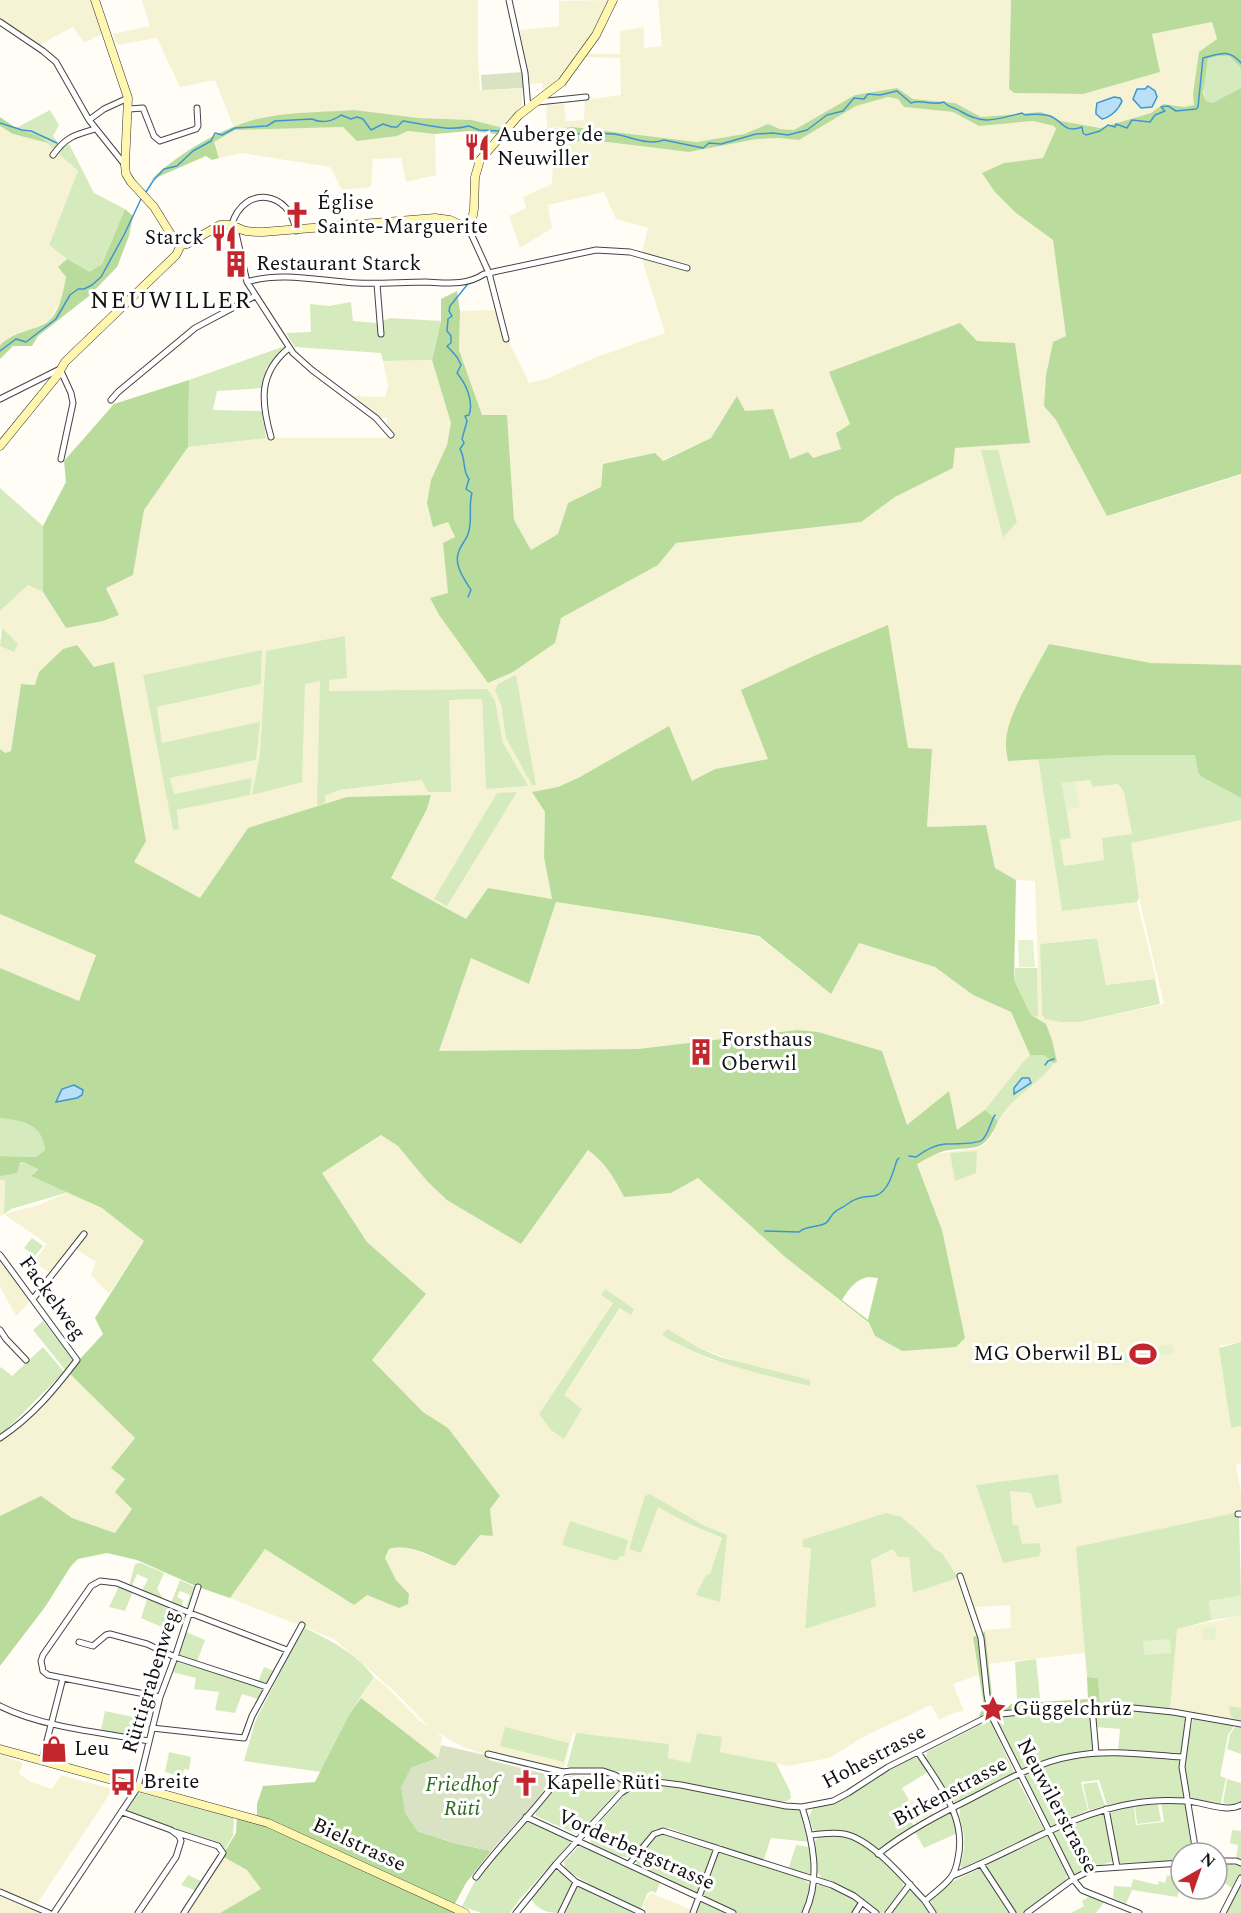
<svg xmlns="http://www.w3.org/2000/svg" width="1241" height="1913" font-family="Spectral,serif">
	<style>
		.farmland { fill: #f6f3d4; fill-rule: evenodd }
		.green { fill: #d5ebbd; fill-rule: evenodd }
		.forest { fill: #b9dc9c; fill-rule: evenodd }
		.cemetery { fill: #d9e3c4 }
		.pitch { fill: #e6f2cf }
		.water { fill: #b9e0f7; stroke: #3f96cf; stroke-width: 1.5 }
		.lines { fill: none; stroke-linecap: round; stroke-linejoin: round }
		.stream { stroke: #3f96cf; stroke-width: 1.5 }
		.street-casing { stroke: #444; stroke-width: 7 }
		.secondary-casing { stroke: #333; stroke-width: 9 }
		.street { stroke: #fff; stroke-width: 5 }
		.secondary { stroke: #fff6b0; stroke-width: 8 }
		.labels { text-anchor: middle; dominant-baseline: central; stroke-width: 6; stroke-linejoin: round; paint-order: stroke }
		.poi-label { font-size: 21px; fill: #111; stroke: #fff; text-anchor: start }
		.street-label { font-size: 21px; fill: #111; stroke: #fff }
		.park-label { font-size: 21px; font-style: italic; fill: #2f6b1f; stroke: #fff }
		.quarter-label { font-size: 24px; letter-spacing: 1.5px; fill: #111; stroke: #fff }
	</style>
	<rect width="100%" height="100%" fill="#fffdf5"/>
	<path class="farmland" d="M0,0H92L103,33L84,43L73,27L39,45L7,23L0,21Z
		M142,0H478V56L480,90L522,89V106L503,128L472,120L418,118L266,117L233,126L215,80L180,87L157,38L117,45L113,34L150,26Z
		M610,0L598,27L582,54H620V31L644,27V48L662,46L658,0H1011L1009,89L1014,93L1083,94L1158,61L1152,34L1212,22L1217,39L1193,94L1195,105L1184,107L1163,104L1151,113L1100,128L1061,121L1041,112L981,117L955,103L913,99L896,88L855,95L794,130L780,129L768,124L744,134L697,142L573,127L547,128L546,105L564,104L566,121L584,120L585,100L621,95L620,58L579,57L544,94L542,83L530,84L520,30L559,26V1Z
		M888,97L898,99L904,107L953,112L979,126L1033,121L1054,126L1056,129L1043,158L1004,163L1016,213L1053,240L1066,336L1053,342L1046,375L1044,406L1056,420L1108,516L1241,475V665L1151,663L1049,645L1013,716L1007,732L1008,761L1038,758L1062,911L1137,902L1156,979L1106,985L1097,938L1100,937L1040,944L1042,1014L1061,1022H1080L1164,1004L1139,898L1130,843L1241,820V1342L1220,1346L1231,1428L1241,1426V1463L1236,1465L1241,1493V1512L1077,1547L1085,1653L987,1664L985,1633L973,1637L978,1675L953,1684L964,1711L953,1713L939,1720L931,1705L867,1735L829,1758L788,1766L720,1752L697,1733L690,1763L668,1758L669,1744L573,1733L563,1771L487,1755L463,1747L435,1731L442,1737L438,1758L361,1698L374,1677L388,1688L421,1722L429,1727L393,1690L334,1639L230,1598L265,1549L354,1605L367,1594L409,1595L396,1580L385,1558L389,1549L397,1546L412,1549L455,1566L480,1535L493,1536L490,1508L448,1428L423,1412L372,1360L426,1294L367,1242L322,1173L382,1135L398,1146L482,1220L521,1244L588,1150L600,1158L609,1170L624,1197L672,1193L698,1178L785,1257L869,1324L875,1336L902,1351L942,1230L917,1163L934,1154L977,1148L985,1144L993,1134L985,1111L957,1130L949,1091L907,1126L797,1030L638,1049L439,1051L471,957L529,984L556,902L661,918L759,937L831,994L858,943L935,967L973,995L1011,1012L1030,1055L1031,1015L1015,968H1038L1035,881L1016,880L995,868L986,825L927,827L931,749H908L768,759L715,769L692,782L669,727L580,777L558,787L533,792L545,812L544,857L552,899L488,888L466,919L391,878L427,809L431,796L248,828L200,898L134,862L114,663L94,668L77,645L35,685L21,684L11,751L5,753L0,749V646L14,652L1,629L0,630V611L28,585L43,592L66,628L119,615L106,587L133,575L144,510L188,447L266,438H387V418H379L352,396L385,397L388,385L383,361L432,360L451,423L447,445L431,480L455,538L447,576L448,594L430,598L439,615L488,683L513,672L522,665L561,618L658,565L676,543L861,522L895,497L953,468L955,448L1030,443L1015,343L850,424L841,448L813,459L808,453L790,459L773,409L745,412L737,397L711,438L568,503L558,534L531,550L514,520L507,415H482L459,350L460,311L494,310L529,383L546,379L594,358L665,333L641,256L648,228L616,219L604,192L548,205L552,228L520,248L509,216L526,208L523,197L552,184L554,140L607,142L689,152L757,139L778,138L799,140L856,106ZM982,450L998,451L1017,521L1003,537ZM262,651L261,684L157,707L162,743L256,760L170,777L173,794L252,779L250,794L177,810L179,829H173L143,675ZM266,651L328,680L329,691L487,689L495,700L503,743L527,786L486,789L482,699L449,700L428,792L423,780L339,790L325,796L321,681L305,684L253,794L260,754ZM501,705L533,772L536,784L506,738ZM613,1303L634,1309L621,1308L564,1395L539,1414ZM668,1330L701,1349L809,1386L709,1359L679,1345L662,1335ZM1058,1474L1061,1503L1051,1505L1031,1493L1010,1491L1013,1526L1018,1525L1022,1544L976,1485ZM650,1494L705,1526L726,1535L719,1601L710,1574L722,1539L689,1524L658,1506ZM570,1521L628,1540L621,1557H618L617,1561ZM908,1522L935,1549L942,1553L957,1576L955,1579L914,1593L909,1557L893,1549L871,1560L805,1629L811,1547H803V1540ZM1010,1605L1011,1628L982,1630L976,1607Z
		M0,126L13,134L48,143L78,171L49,245L67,259L58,267L66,277L62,298L50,320L0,346Z
		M343,127L397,136L408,131L435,134L436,175L406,182L401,158L373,159L371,187L342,190L330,167L242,153L219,158L214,142L235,130Z
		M1091,780L1093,787L1118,784L1124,792L1132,834L1105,860L1064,866L1060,840L1071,838L1062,783Z
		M0,914L96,954L79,1001L0,968Z
		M0,1180H5L4,1214L39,1205L69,1192L102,1208L144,1241L109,1294L91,1275L96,1262L71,1246L50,1273L34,1262L47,1244L4,1214L0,1217Z
		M0,1262L29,1299L28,1304L16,1316L0,1287Z
		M68,1372L136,1438L112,1468L125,1479L116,1492L132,1509L115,1533L72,1518L41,1497L0,1516V1438L10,1431Z
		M1241,1616V1723L1170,1709L1175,1629Z
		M0,1754L23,1763L19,1773L29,1781L52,1789L61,1775L113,1789L35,1907L49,1913H0Z
		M922,1796L934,1815L918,1826L905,1806L910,1803L909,1800L915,1801Z
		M222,1856L247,1870L261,1890L220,1913H184Z
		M651,1893L692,1910L691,1913H648L645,1911L644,1905L645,1900Z"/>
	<path class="green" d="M1218,56H1229L1241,68V88L1212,103L1206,101C1201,88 1205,73 1208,59Z
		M50,110L59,125L53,136L61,147L69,144L94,193L125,209L102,264L91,273L67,259L49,245L78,171L39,136L16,128Z
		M351,302L353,321L376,323L390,318L441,321L432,360L383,361L381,353L295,347L286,333L311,332L310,304L329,306Z
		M285,346L266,369L262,388L217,391L213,410L262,411L266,438L188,447L189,380Z
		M981,450H998L1017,522L1003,538Z
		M0,488L43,526V592L28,585L0,611Z
		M2,628L18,644L14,652L0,646Z
		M345,636L347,678L329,680V691L487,689L495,700L503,743L528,786L486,789L482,699L449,700L451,792H428L422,780L339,790L325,796V803L317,806L320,681L305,684L302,782L252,795L260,754L266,651Z
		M262,650L261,684L157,707L162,743L260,722L256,760L170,778L174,794L252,778L250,795L177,810L179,829L173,830L143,675Z
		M516,675L536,785H532L506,738L501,705L495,690L498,684Z
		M1112,755H1195L1198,773L1202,777L1241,798V820L1131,843L1139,898L1137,902L1062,911L1038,758ZM1090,780L1093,787L1118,784L1124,792L1132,834L1102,838L1104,860L1064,866L1060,840L1071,838L1062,783Z
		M517,792L447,906L434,899L497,793Z
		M1097,938L1106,985L1155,979L1160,1004L1080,1022H1061L1045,1019L1042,1014L1040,944Z
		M1015,968H1037L1038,1017L1031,1015L1014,980Z
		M1036,1054L1044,1055L1054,1063C1038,1085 1011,1097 998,1121L985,1110L1023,1062L1030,1055Z
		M0,1118C24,1121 42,1123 45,1150L36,1157L0,1156Z
		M977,1151L976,1173L955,1181L950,1153Z
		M24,1162L38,1168L31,1176L69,1192L11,1209L4,1214L5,1180H0V1175Z
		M32,1238L43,1246L35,1256L24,1248Z
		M605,1289L634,1309L631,1315L620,1308L564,1395L582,1409L564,1439L551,1430L539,1414L613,1303L601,1295Z
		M43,1321L73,1360L66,1371L33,1330Z
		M667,1329L701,1349L720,1357L810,1380V1386C758,1373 707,1363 662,1335Z
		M1241,1342V1426L1231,1428L1219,1348Z
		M43,1347L64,1372L0,1436V1368L1,1367L12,1376Z
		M1058,1474L1062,1503L1036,1508L1031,1493L1010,1491L1013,1525H1018L1022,1544L1039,1543L1041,1550L1039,1556L1003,1563L976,1485Z
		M650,1494L705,1526L727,1535L720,1602L696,1595L706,1575L710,1574L722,1538L689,1524L658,1507L641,1553L629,1549L645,1496Z
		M1239,1512L1241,1596L1209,1601L1212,1620L1177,1629L1170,1709L1100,1703L1098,1678L1087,1677L1076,1547Z
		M886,1513L901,1517L917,1530L935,1549L942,1553L957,1576L955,1579L913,1593L909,1557H898L893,1549L871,1560L876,1606L805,1629L811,1548L803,1547L802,1540Z
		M570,1521L628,1540L624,1556L619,1557L617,1561L562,1545Z
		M141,1563L164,1573L157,1589L164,1600L142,1591L148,1579L137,1574L132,1586H129L135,1564Z
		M180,1580L195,1587L189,1608L186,1609L190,1595L180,1591L177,1597L183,1600L182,1606L171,1603Z
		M119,1586L133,1591L125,1611L109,1607Z
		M148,1596L172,1607L164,1628L141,1618Z
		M303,1627C330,1640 356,1653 374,1677L350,1713L321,1772L244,1761L255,1722Z
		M186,1632L205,1640L197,1662L181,1657L179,1654Z
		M1036,1659L1040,1698L1017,1699L1015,1662Z
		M177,1661L260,1686L263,1691L258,1699L242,1694L235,1713L215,1710L219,1692L194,1689L196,1678L172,1672Z
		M264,1667L274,1671L266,1683L258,1682Z
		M1229,1706L1241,1708V1721C1231,1719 1230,1716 1229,1706Z
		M1090,1709L1093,1751L1063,1755L1023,1769L1019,1768L997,1723L1001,1716Z
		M1099,1710L1146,1711L1187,1716L1182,1751L1178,1755L1118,1751L1120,1729L1095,1727L1094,1715Z
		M105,1711L133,1717L130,1735L101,1730Z
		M1193,1719L1234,1726L1228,1735L1220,1776L1226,1778L1221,1803L1193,1799C1176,1779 1188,1742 1193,1719Z
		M990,1720L1014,1772L1013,1775L958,1803L953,1802L926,1759L927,1752Z
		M1236,1726L1241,1727V1754L1227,1749L1230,1734Z
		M505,1727L569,1743L564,1762L500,1746Z
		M576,1733L669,1744L668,1758L690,1763L697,1733L722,1737L720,1752L776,1763L790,1791L791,1798L787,1801H779L654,1777L632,1782L628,1780L625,1772L569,1768L567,1766Z
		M169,1752L191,1757L189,1770L184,1769L182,1777L165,1772Z
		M1104,1755L1148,1756L1180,1760V1777L1185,1798L1130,1801L1107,1805L1099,1780L1081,1782L1088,1810L1054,1826L1049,1825L1025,1777L1026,1772L1078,1757Z
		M913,1757L920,1759L928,1772L902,1788L909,1800L902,1805L914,1826L879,1850L847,1831L820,1832L813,1830L809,1817L813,1808L838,1800Z
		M573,1775L597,1779L608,1775L621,1780L620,1788L582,1831L576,1834L536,1816V1810C546,1799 557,1779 573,1775Z
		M1016,1777L1044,1830L965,1869L960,1866C963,1856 965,1847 964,1836C963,1827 957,1816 961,1807Z
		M1227,1779L1241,1783V1801L1234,1805L1223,1803Z
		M1097,1782L1105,1806L1089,1810L1083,1784Z
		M650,1785L674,1786L785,1808L801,1809L810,1842L771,1838L763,1862L669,1828L655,1829C624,1863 635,1864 591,1843L589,1834L631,1788Z
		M140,1793L234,1817L233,1836L225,1849L220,1845L129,1813L127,1809L136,1795Z
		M1161,1802L1185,1803L1193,1853H1181V1861L1121,1863L1117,1860L1109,1813L1134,1806L1136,1825L1164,1822Z
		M1158,1804L1161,1821L1137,1824L1135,1806Z
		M1105,1810L1114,1861L1073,1874L1054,1834V1831Z
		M947,1813H953L958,1833L924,1848L915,1832Z
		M526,1819L572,1841L519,1900L510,1913H481L462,1906L475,1881Z
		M1232,1830L1241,1831V1861L1236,1860L1238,1845L1230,1843Z
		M662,1833L715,1849L699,1892H695L637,1864L635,1859L656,1836Z
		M821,1835C863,1835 876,1854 903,1882V1887L886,1912L879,1913L857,1895L836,1883L822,1878L817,1872L815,1841Z
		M1047,1835L1067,1874L1066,1881L1023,1913H1015L984,1866L986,1863Z
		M796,1845L810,1847L811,1871L809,1874L788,1870Z
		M578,1847H586L660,1882L656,1893L651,1891L647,1894L641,1909L598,1890L565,1869L564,1862Z
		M718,1851L804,1879L809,1884L810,1896L802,1913H738L705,1897L703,1893Z
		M1222,1864L1241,1865V1873L1232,1888L1223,1882L1217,1883V1875Z
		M981,1868L1011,1913H936L932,1908L931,1901L952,1882Z
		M554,1871C561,1870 570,1877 572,1884L558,1913C548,1913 535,1909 531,1898Z
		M188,1875L203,1882L197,1891L181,1885Z
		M1167,1875L1181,1879V1887L1177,1897L1132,1890L1126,1904L1113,1898L1114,1886L1131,1887L1133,1879L1158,1885L1159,1881L1165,1883Z
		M1241,1882V1913H1225Z
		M822,1883L849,1895L859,1904L853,1913H809L816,1886Z
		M578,1886L637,1913H564Z
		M909,1887L930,1913H891Z
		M1090,1896L1105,1901L1096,1913H1071L1084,1906L1082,1901Z
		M701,1901L726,1913H695Z"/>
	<path class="forest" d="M1011,0H1241V68L1229,56H1218L1208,59L1203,93L1206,101L1212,103L1241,88V474L1107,516L1056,420L1044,406L1046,375L1053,342L1066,336L1053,240L1016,213L995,192L982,173L1004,163L1043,158L1056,129L1054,126L1033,121L979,126L953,112L904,107L898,99L888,97L856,106L799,140L778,138L757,139L689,152L607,142L525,140L523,135L547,129L573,127L697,142L744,134L768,124L780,129L794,130L855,95L897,88L913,99L955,103L981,117L1041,112L1061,121L1100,128L1151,113L1163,104L1184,107L1194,105L1193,94L1199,52L1217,39L1212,22L1152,34L1160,72L1083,94L1014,93L1009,89Z
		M354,110L418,118L472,120L503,128L497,134L470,131L435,134L408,131L397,136L357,141L343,127L235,130L214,142L219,158L212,160L206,156L151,180C178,153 229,123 267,117C295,112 325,112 354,110Z
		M0,117L16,128L39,136L48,143L13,134L0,126Z
		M125,209L133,216L129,236L117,267L89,296L38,336L32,346H13L0,359V345C16,331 26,333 44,324C59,317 63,293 66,277L58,267L67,259L90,272L102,264Z
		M457,291L460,311L459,350L482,415H507L514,520L531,550L558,534L568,503L601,487L603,464L655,453L663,461L711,438L737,396L745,411L773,409L790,459L808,452L813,458L841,449L836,433L850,424L829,372L960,323L977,341L1015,343L1030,443L955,448L953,468L895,497L861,522L676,543L658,565L561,618L555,643L513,672L488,683L439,615L430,598L448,593L443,543L455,537L448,522L433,527L427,503L431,480L447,445L451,423L432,360L441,321V299Z
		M189,380L188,447L144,510L133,575L106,588L119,615L103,621L66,628L43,592V526L66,482L64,461L114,404Z
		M888,625L908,748L932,749L927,827L986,825L995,868L1016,880L1014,980L1031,1015L1046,1024L1052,1040L1057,1062L1054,1063L1044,1055H1030L1011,1012L973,995L935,967L859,943L831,994L759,936L661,918L556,902L529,984L471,958L439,1051L638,1049L797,1030L818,1032L882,1051L907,1125L949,1091L957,1130L985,1110L998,1121C983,1156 974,1145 944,1151C934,1154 926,1159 917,1164L942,1230L965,1338L956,1347L902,1351L875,1336L869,1323L785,1257L698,1178L671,1193L624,1197C614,1178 606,1163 588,1150L521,1244L447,1200L427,1181L398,1146L381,1135L322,1173L367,1242L426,1294L372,1360L423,1412L448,1428L500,1496L490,1509L493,1536L480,1535L455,1566C436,1559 409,1542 389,1549L385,1558L396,1580L409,1594L408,1604L399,1608L367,1595L354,1605L265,1549L230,1598L198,1587L137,1560L107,1553L78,1559L71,1566L45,1607L0,1666V1516L41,1496L72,1518L115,1533L132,1509L115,1492L125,1479L111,1468L135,1438L68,1372L103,1334L95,1318L144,1241L102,1208L31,1176L38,1169L24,1162L20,1163L17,1173L0,1176V1156L36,1157L45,1150C42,1123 23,1121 0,1118V968L79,1001L96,955L0,914V749L5,753L11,751L21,684L35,685L39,672L63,649L77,645L94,667L114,662L146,841L134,862L200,898L248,828L347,797L431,795L427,809L391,878L466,919L488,888L552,899L544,857L545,812L532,792L558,787L580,777L669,726L692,781L715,769L768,759L741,690L814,656ZM868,1277L878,1278L868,1320L842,1300C848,1290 856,1279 868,1277Z
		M1049,644L1151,663L1241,665V798L1202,777L1198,773L1195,755H1112L1008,761C1006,752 1005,743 1007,733C1012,707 1036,669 1049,644Z
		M985,1632L993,1705L1088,1699L1087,1677L1098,1678L1100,1703L1002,1711L980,1717L979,1715L984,1707L973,1637Z
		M361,1698L438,1758L411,1768L417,1831L454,1843L491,1851L466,1883L451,1911L455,1913H220L261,1889L247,1870L222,1856L236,1833L237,1813L257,1819V1804L263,1786L315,1782L350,1713Z"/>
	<path class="cemetery" d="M523,72L524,88L482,90L481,75Z
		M441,1745L489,1756V1760L554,1776L537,1800L491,1851L454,1843L417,1831L405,1813L401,1787L411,1768L438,1758Z"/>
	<path class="pitch" d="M1075,781L1079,807L1066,810L1062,783Z
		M1018,940H1033L1035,967H1019Z
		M1172,1344L1174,1353L1113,1366L1111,1356Z
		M1241,1596V1616L1212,1620L1209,1601Z
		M1214,1627L1216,1630L1215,1640L1203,1639V1628Z
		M1170,1639L1171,1653L1144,1655L1143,1641Z"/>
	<path class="water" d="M1148,86L1155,91L1157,97L1152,107L1141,108L1133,99L1137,89H1145Z
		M1114,97L1120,98L1122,101C1119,109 1111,117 1102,119L1096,114V110L1097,103Z
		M1022,1078H1029L1031,1083L1014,1094V1088Z
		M74,1085L83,1090L82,1095L77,1098L56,1102L62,1089Z"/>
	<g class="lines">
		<path class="stream" d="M0,123L22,130L31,131L57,143
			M510,133C522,134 535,130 548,130C559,130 570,134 581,134C592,133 602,133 614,134C630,136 647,146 664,140L703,148L709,143L721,144L756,134L773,133L788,135L807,130L827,115L843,111L854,98L864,99L868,94L880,95L897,91L911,103C922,99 932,106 944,102C949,108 954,107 960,111C985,126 996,119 1022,113L1025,115C1031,114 1039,114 1046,115C1062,117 1062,135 1082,127L1083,133L1086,135L1100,131L1108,125L1115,127L1116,124L1127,128L1132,120L1150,122L1155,115L1165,111L1161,107L1168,106L1176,111L1196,109L1198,107L1203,58C1219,54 1229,48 1241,63
			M146,192L153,181L164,169L177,166L193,151L211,141L215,133L222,135L235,128L267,126L275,121L312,119C322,124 333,121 341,115L351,119L357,117L363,119L371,130L383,124L392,127H397L403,121C425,124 447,132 469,126L479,130L500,131
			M467,285L450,306L449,311L452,316L448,319L447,331L451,336V343L447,346L457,357L461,365L457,373C466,384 474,401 469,415L465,416L467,421L462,439L464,443L460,449C466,459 462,470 469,479L466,489L472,493C468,506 473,521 468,534C466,540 461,545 459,551C453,564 464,579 471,590L468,597
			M0,351L16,339L26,342L56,319L70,295L78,289H84L92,285L101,277L124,235L141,199
			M1045,1065L1048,1061L1054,1059
			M909,1156L916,1157C924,1151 934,1145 945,1144C953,1144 977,1144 982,1140C989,1134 990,1122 995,1115
			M765,1231L799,1232C807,1225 817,1228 826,1223C830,1220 831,1214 835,1212C838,1209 842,1208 846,1205C850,1202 858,1198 863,1197C867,1196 873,1197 877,1195C889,1190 893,1172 897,1160L899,1158"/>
		<defs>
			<path id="street" d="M509,0L525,73L528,108
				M0,22L43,51L56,62L89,120L125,165
				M538,102L586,97
				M129,109L143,108L154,136L160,141L196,129L198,126L197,108
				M89,120L104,109L128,98
				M53,155C66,137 74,135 95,129
				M232,224C244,185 290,190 296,231
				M238,227L236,233L247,282L293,353L312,370L376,418L391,435
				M468,227L489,273L506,339
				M247,282C281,271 321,281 357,283C380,284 403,282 426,282C447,283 466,286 484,274L596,250L630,252L687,268
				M377,284L381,334
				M0,399L60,369L71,393L73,403L61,459
				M111,400L118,392L195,328L255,296
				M271,437C261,402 258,373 289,348
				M0,1255L77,1360C54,1390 32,1417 0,1438
				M33,1299L84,1234
				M0,1330L6,1339L26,1360
				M1238,1514H1241
				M960,1576L981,1638L987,1695L991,1715L1073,1879L1082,1890L1089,1893L1139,1913
				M79,1642L93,1646L106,1635L110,1634L147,1644L175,1657L267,1687
				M160,1697L63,1678L48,1675L43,1671L41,1661L43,1655L91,1586L100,1581L117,1583L190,1613L287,1650
				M0,1706C41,1727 103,1733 149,1741
				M1092,1707L1096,1753
				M1189,1715L1182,1767L1196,1853
				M152,1728L244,1738L252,1716L302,1625
				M918,1752C939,1785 967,1817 958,1858C957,1864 956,1870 952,1876C946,1885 934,1893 925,1901L933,1913
				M488,1754L563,1772L571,1771H603L615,1775L631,1785L649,1781L681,1785L786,1806L802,1807L833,1801L848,1793L888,1767L991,1715L1061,1708L1123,1707L1173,1712L1241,1724
				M42,1760L63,1678
				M802,1807C813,1841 821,1878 805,1913
				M1106,1809L1117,1867
				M122,1812L171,1830L179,1836L181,1841L176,1857L138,1913
				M526,1817L733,1913
				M175,1832L218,1846L223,1853L184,1913
				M811,1835C822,1834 833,1832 844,1834C872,1839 906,1881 925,1901
				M878,1854C907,1831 940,1814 972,1798C1005,1781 1037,1762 1073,1756C1109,1749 1147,1755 1183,1757
				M1217,1861H1236L1241,1863
				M556,1864L576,1882L642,1913
				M629,1864L654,1834L663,1831L832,1885L854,1896L876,1913
				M981,1864L1013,1913
				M952,1876C1014,1852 1069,1813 1136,1803C1152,1800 1170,1800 1187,1801C1203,1802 1227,1813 1241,1805
				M476,1877C503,1840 537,1810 563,1772
				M0,1892L49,1913
				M54,1913L138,1787L160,1697L175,1657L198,1587
				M516,1913L556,1864L621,1793L633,1785
				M561,1913L576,1882
				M693,1913L717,1848
				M855,1913L862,1902
				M888,1913L910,1884
				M1027,1913L1073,1879L1093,1869L1181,1863
				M1223,1913L1241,1878"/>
			<path id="secondary" d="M95,0L128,98L125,165L126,174L131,182L154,207L175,241L181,245
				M181,245L187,244L220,225C231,223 236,228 246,231C252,232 258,232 263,232L435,218L450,220L463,226H471L474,209L475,177L480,160L519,115L562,82L596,35L613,0
				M0,446L57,376L65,362L176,255L181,245
				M0,1749L268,1823L465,1913"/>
		</defs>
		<use href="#street" class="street-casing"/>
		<use href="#secondary" class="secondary-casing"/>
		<use href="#street" class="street"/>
		<use href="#secondary" class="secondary"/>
	</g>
	<defs>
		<symbol id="restaurant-bare" viewBox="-9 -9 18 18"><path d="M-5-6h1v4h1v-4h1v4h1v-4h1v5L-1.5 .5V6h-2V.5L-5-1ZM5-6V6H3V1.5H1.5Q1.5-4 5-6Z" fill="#c4262e" stroke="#fff" stroke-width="2.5" paint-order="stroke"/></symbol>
		<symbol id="church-bare" viewBox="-9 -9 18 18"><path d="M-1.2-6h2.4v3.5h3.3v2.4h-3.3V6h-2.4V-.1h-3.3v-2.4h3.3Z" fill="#c4262e" stroke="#fff" stroke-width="2.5" paint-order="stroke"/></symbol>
		<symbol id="building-bare" viewBox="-9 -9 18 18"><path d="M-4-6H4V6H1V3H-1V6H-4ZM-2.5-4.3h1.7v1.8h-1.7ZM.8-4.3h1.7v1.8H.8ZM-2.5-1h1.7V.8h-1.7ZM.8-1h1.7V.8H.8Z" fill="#c4262e" stroke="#fff" stroke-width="2.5" paint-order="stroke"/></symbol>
		<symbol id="stadium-bare" viewBox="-9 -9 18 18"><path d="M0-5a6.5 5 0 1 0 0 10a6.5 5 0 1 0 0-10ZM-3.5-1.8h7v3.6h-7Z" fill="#c4262e" stroke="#fff" stroke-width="2.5" paint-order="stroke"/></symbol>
		<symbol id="sight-bare" viewBox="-9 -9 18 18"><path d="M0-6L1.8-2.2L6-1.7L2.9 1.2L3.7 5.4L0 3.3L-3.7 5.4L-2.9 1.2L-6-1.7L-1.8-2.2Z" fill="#c4262e" stroke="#fff" stroke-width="2.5" paint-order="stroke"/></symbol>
		<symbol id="shop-bare" viewBox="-9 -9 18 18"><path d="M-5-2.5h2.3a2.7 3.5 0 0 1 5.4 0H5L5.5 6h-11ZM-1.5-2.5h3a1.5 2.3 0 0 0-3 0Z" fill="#c4262e" stroke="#fff" stroke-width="2.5" paint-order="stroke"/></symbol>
		<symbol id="bus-bare" viewBox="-9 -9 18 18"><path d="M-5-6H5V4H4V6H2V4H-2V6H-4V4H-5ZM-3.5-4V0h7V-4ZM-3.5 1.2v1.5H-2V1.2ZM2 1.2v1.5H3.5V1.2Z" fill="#c4262e" stroke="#fff" stroke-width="2.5" paint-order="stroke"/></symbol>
	</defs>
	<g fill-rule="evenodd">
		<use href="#restaurant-bare" x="458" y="128" width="38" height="38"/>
		<use href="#church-bare" x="278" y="196" width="38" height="38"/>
		<use href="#restaurant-bare" x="205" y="219" width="38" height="38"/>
		<use href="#building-bare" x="217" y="245" width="38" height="38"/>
		<use href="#building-bare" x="682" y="1033" width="38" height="38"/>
		<use href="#stadium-bare" x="1124" y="1335" width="38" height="38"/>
		<use href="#sight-bare" x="974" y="1690" width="38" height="38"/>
		<use href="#shop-bare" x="35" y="1730" width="38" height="38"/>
		<use href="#bus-bare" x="104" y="1763" width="38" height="38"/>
		<use href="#church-bare" x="507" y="1764" width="38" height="38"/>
	</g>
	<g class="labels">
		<g class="poi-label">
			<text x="497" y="135">Auberge de<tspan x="497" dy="24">Neuwiller</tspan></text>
			<text x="317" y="203">Église<tspan x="317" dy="24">Sainte-Marguerite</tspan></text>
			<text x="204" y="238" text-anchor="end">Starck</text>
			<text x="256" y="264">Restaurant Starck</text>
			<text x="721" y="1040">Forsthaus<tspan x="721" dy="24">Oberwil</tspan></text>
			<text x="1123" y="1354" text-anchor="end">MG Oberwil BL</text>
			<text x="1013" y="1709">Güggelchrüz</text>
			<text x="74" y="1749">Leu</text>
			<text x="143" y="1782">Breite</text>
			<text x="546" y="1783">Kapelle Rüti</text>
		</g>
		<g class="street-label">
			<text transform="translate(52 1298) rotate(54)">Fackelweg</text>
			<text transform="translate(151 1682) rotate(-73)">Rüttigrabenweg</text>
			<text transform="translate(874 1757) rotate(-28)">Hohestrasse</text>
			<text transform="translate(950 1792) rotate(-28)">Birkenstrasse</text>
			<text transform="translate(1057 1806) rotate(62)">Neuwilerstrasse</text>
			<text transform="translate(359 1845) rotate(25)">Bielstrasse</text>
			<text transform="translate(636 1850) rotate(24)">Vorderbergstrasse</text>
		</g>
		<g class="park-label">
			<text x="462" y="1785">Friedhof<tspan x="462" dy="24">Rüti</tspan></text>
		</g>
		<g class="quarter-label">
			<text x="171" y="301">NEUWILLER</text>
		</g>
	</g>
	<g transform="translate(1199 1871) rotate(40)"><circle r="28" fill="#ffffff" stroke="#a0a0a0" stroke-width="1.5"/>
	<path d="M0-4.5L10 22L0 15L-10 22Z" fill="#c4262e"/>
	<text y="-9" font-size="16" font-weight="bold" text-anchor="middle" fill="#111111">N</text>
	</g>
</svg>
